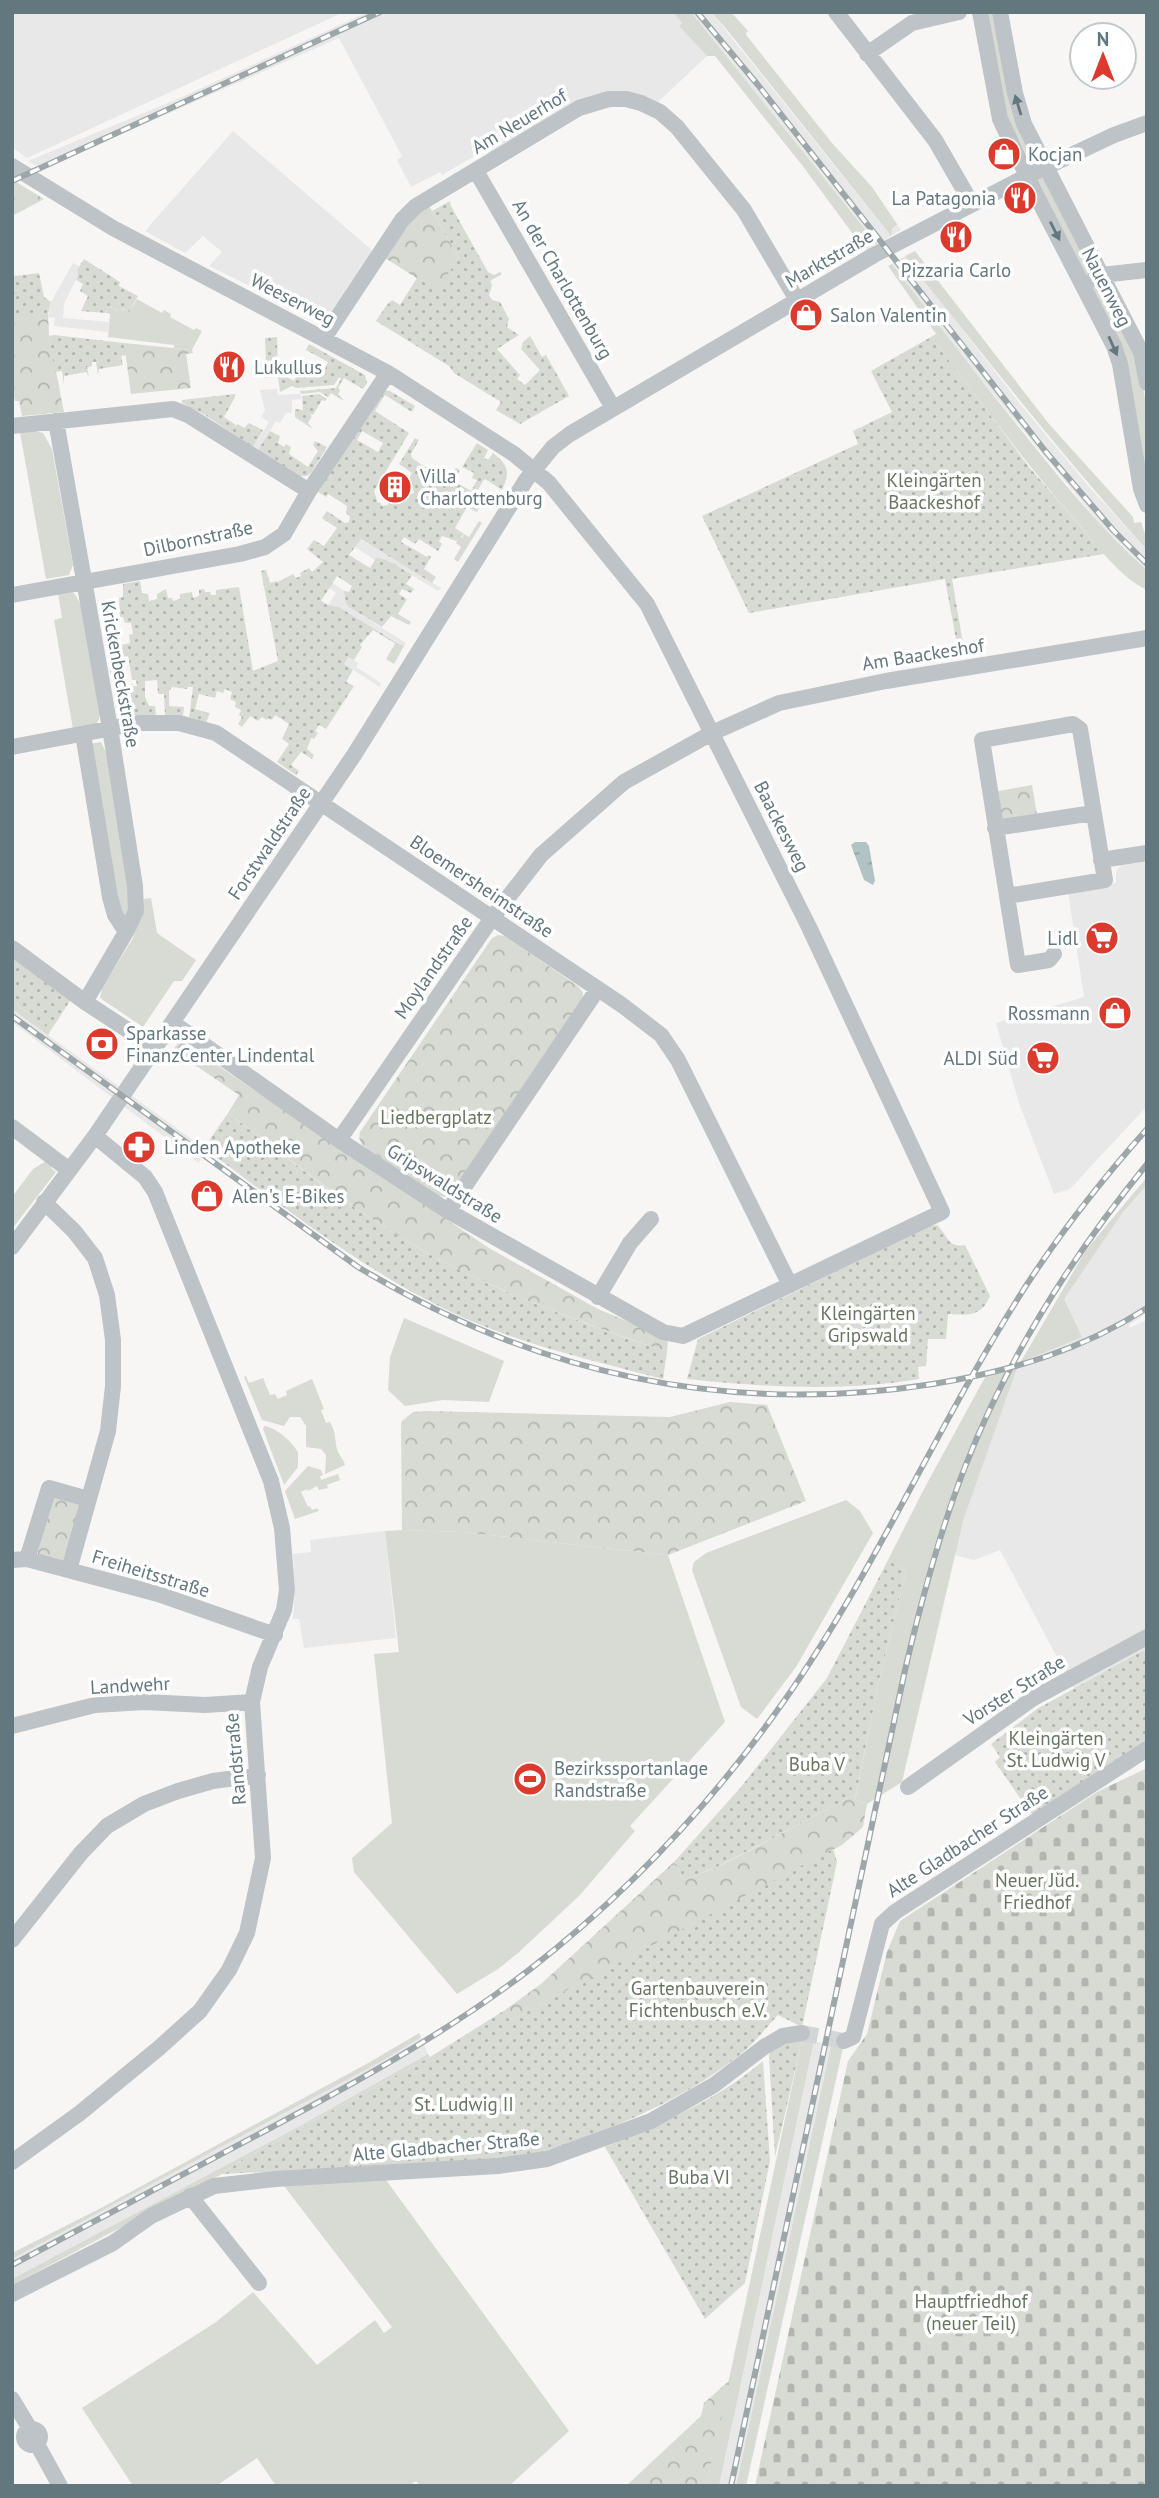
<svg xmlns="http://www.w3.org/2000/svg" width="1159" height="2498" font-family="'PT Sans',sans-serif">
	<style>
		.built { fill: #e7e8e7 }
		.grass { fill: #d7dbd3 }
		.forest { fill: url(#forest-crowns) }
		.cemetery { fill: url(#cemetery-stones) }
		.garden { fill: url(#garden-dots); fill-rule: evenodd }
		.water { fill: url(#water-ripples) }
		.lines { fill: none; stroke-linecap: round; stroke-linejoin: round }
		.minor-tunnel { stroke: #d2d6d6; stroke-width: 16; stroke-dasharray: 16 8; stroke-linecap: butt }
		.minor { stroke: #bdc3c6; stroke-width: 16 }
		.rail-casing { stroke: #9da7aa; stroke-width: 6 }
		.rail { stroke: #fff; stroke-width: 3.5; stroke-dasharray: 10; stroke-linecap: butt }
		.oneway { fill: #63777e }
		.labels { text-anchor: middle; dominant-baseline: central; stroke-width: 7; stroke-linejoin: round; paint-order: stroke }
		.street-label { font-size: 19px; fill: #63777e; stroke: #fff }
		.poi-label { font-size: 19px; fill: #63777e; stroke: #fff; text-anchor: start }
		.park-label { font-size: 19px; fill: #687661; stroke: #fff }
	</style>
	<defs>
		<pattern id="forest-crowns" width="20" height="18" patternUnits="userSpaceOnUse" patternTransform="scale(1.75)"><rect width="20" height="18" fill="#d7dbd3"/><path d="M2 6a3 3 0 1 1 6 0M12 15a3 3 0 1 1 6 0" fill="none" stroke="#b2b6b0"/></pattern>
		<pattern id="cemetery-stones" width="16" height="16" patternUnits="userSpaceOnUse" patternTransform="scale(1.75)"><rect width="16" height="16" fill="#d7dbd3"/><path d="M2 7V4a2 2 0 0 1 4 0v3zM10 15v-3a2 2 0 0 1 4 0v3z" fill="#b2b6b0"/></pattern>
		<pattern id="garden-dots" width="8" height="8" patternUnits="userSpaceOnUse" patternTransform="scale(1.75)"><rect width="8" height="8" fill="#d7dbd3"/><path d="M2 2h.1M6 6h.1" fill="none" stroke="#b2b6b0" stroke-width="1.8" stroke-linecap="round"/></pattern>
		<pattern id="water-ripples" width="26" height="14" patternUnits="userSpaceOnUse" patternTransform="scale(1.75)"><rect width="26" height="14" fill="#b2c3c4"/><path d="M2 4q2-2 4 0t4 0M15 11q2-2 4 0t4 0" fill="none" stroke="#94a3a4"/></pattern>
	</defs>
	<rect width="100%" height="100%" fill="#f7f6f4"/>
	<path class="built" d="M12,12H344L27,158L12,147Z
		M368,12H673L682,23L679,26L707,56L657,103L629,93L489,154L486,149L442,175L440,172L411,187L397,160L402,156L339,38L43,169L28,161L182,97Z
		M691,12H711L889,234L897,224L901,230L865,251L861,245L876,242Z
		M233,131L373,251L329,320L323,322L209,266L222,252L203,236L185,253L145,231Z
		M905,256L1021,405L1091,489L1147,550V570L1101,525L957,350L892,264Z
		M73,263L79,266L77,270L78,275L64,304L63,318L109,322L108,332L54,326L55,318L48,317L51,302Z
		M277,389L278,395L301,394V399L292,400V413H286L280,423L276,421L258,450L253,447L269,422L261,417L265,410L260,390Z
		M360,539L441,588L438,591L387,560H375L355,547Z
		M332,583L345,591L349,607L406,643L404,646L339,607L328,605L336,593L329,588Z
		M348,656L358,663L356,667L381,683L380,687L344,664Z
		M1147,861V1106L1070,1189L1054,1194L1019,1103L996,1023L1084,997L1068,892L1116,883V872L1121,865Z
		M12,1009L204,1148L199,1163L12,1022Z
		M1147,1185V1313L1130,1324L1129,1328L1147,1320V1649L1074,1689L1000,1550L974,1560L954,1555L963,1521L1019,1363L1082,1337L1063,1299L1123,1212Z
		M385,1531L396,1638L304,1648L299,1619H293L295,1591L293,1554L311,1552L310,1540Z
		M421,2037L428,2054L298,2127L12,2279V2259L295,2108Z
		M814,2041L831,2045L736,2486H719Z"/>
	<path class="grass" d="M673,12H691L877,244L868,242L861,245L802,165L715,56H707L679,26L682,23Z
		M711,12H731L748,31L746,33L747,36L832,143L872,187L897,224L892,229L891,236L728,31Z
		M985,12H995L1035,150L1026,154L1008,120Z
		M1045,175L1138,355L1147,411V490L1125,356L1036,180Z
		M915,251L1049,424L1133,517L1134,523L1141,522L1147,540V550C1066,460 992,366 916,271L905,256Z
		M892,264C937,323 982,382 1029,440C1066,486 1103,531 1147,570V590C1120,577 1100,549 1081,527C1028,466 980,402 931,337L936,334L888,266Z
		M137,299L162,313L164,310L171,314L170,317L194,330L196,328L202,331L192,350L174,348V345L108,337L110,314L106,313L108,306L118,311L120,308L129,312Z
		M36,431L43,433L52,449L73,565L69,575L46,579L20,432Z
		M479,521L482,523L458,562L454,559L461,547L456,543L459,536L462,538L464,534L469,537Z
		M73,591L81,605L100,713L99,720L95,725L73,729L54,620L62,618L58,593Z
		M396,642L404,646L394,664L386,659Z
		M101,742L107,755L130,890L128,918L122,920L89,744Z
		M151,898L157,933L196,960L182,981H174L143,1027L100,998L102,988L133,938L144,899Z
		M12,1001L51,1030L48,1035L12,1009Z
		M48,1160L54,1164L51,1168L56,1172L12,1229V1197L33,1169Z
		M1147,1177V1185L1123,1212L1064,1299L1082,1337L1019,1363L963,1521L902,1782L867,1804L855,1800L880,1676L906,1571L888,1560L925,1487L989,1370L1020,1363L1086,1250Z
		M404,1318L504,1361L489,1402L443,1400L405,1406L388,1390L390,1357Z
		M246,1376L249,1383L263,1378L270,1395L275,1394L278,1399L287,1395L286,1391L312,1379L324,1409L321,1410L326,1423L330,1422C336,1432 335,1441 337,1449C339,1456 343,1458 345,1465L325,1474L326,1455L321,1449L306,1447V1426L300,1417H290L284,1426L262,1420L244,1377Z
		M264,1426C277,1428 291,1441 298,1452V1467L284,1485L263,1429Z
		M308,1466L321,1470L323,1475L320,1476L321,1480L338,1474L340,1480L327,1485L328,1488L319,1490L317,1486L308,1491L307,1489L301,1492L308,1507L310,1506L312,1510L317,1508L319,1511L295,1519L285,1491Z
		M846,1500L860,1511L873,1533L796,1667L757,1719L741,1707L692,1570L694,1562L706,1553Z
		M402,1530L462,1532L668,1555L725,1722L630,1826L635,1831L580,1895L518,1953L498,1969L457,1994L354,1872L352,1858L392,1823L374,1654L399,1652L385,1531Z
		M419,2033L421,2037L382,2061L12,2259V2253L101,2208L370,2062Z
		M802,2040L814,2041L719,2486H706Z
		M831,2045L843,2048L746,2486H736Z
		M428,2054L430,2057L242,2160L222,2174L12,2285V2279L298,2127Z
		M386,2180L569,2431L509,2486H420L416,2481L409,2486H276L257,2458L216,2486H133L82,2408L216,2322L253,2292L317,2365L375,2320L384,2333L392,2327L284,2186Z"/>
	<path class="forest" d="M16,182L44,199L12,216V185Z
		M428,204L459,258L437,291L385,258L408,224Z
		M12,275L16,276L15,313H48L49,336L64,412L22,416L19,401H15L12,388Z
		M124,343L192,350L193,353L186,354L191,388L131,394Z
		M1032,785L1037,815L1003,821L994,792Z
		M498,935L505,936L579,987L583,993L582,999L450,1194L445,1197L438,1196L362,1145L359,1138L360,1132L492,938Z
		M180,1040L489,1248L598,1309L668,1338L667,1352C593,1326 518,1300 448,1264C369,1224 299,1166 228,1113L239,1095L173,1050Z
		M730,1402L767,1405L806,1501L668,1555L462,1532L402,1530L401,1422L413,1412L426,1411L670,1417Z
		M52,1495L81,1504L65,1560L61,1561L37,1555Z
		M856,1794L855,1800L867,1804L863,1827L842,1845L511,2020L505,2010L541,1984L674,1862L684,1880L720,1866Z
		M730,2380L706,2486H626L701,2416L704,2403Z"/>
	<path class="cemetery" d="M1147,1768V2486H755L848,2061L867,2034L887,1952L900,1921L1097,1792Z"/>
	<path class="garden" d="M450,201L451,206L488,272L494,275L500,272L502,274L490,281L492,285L489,295L492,300L500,302L509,319L507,327L519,335L497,349L520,375L517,379L525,385L540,370L521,349L523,342L530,336L542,357L546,355L569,396L520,424L496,410L501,402L454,373L449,366L376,321L386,306L392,300L400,305L417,278L437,290L459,258L432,211Z
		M84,259L120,282L119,286L138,296L129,312L121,308L119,311L108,306L106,313L81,311L88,296L80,291L83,284L76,280L78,275L77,270Z
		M39,273L44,297L51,302L48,313H14L16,276Z
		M54,335L124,343L126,355L121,356L123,365L99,369L98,375L96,362H92V366L87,367L89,377L86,372L64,376V385L62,371L55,372L49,336Z
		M277,337L278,372L294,381L300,370L297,368L299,365L312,375L315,371L323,374L328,362L306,350L309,344L365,375L367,383L363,389L344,378L338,388L340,390L338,395L343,399L342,400L331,393L328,397L320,392L301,394L300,391L336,388L341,379L339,377L334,385L296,388L292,386L280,392L278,377L264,378L262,375H258V363H266L265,338Z
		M931,337L1030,468L1104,554L952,579L965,655L959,656L945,579L749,613L702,516L858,444L853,431L892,412L871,371Z
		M384,390L390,391L415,406L412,412L385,395L375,411L409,433L374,491L378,503L380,502L382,506L388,505L390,500L414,493L410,477L412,473L399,464L415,438L419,440L411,454L412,458L425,467L430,466L431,470L444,479L449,478L456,468L460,470L454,481L471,491L477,480L472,478L474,473L462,467L477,443L488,450L484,458L488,460L493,453C508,465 511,471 502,490L485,479L483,481L475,496L482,502L477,512L467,507L455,528L464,534L456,541L442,536L439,541L442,544L438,551L419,539L415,544L404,537L401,542L427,557L428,555L431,557L424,569L436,577L432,583L361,539L349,555L370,568L376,558C390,559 400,568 412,575L406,584L414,589L411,593L402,589L399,594L407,599L398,614L411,622L409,625L391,616L382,627L349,607L346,603L344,591L349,592L352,586L337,576L321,601L328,605L339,607L396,642V644L373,630L360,645L362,647L354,660L348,657L344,664L353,670L346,682L354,686L326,729L319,725L315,731L318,733L314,739L311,738L307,749L314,755L312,759L301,752L291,765L299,771L296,775L277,762L289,744L282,739L289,724L275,715L272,720L268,718L267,720L262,717L258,721L250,716L242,727L238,724L242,717L239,715L241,710L235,707L236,702L230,699L232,692L225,689L223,693L217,691L215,698L199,694L195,709L210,713L206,723L189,718L193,687H188L187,689L172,687L169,691V706L184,707L183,716H165L164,694H158L157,680L145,681V697L149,706H155L156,716L129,719L117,711L109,665H113L115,673H119L121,686L133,684V686H137L136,680H132L128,656L122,657L121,645L130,643L129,635L133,634L131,623H125L123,617H120L119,598L123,597V584L140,581L142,593L148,594L149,601L157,599V594L166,589L168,598H172L173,601L180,599V594L192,592L193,598L199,596V590L204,589L205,592H210L211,595H216V590L239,587L253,671L278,661L261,571L266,570L270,583L277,581L278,582L293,574L296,578L301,576L300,573L309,568L312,572L323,562L307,549L314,540L324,546L337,528L322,518L327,511L345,523L349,522L350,517L346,513L347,506L328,494L326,497L318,492L377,394ZM362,431L383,443L378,452L357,440Z
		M235,394V397L224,417L236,425L234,428L238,424L244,428L249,423L263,430L253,447L205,415L182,403V400Z
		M319,394L327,399L325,401L322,400L313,415L308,413L312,416L308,423L313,429L295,417V409L303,410L302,396Z
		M270,431L280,436L278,443L284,447L286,444L291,447L289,454L308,467L318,451L313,445L315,441L327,447L311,473L307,476H299L258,450Z
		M12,957L72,998L51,1030L12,1001Z
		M228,1113C298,1166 369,1224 448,1264C518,1300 593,1327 667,1352L663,1379C591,1360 519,1344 451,1312C361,1269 284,1207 204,1148Z
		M937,1225C948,1235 947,1248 965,1245L990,1296C981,1317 969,1315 948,1314L946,1339H928L926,1366L918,1367L919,1379C842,1392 765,1387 687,1379L698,1339L930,1226Z
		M888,1560L906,1571L880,1676L856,1794L719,1866L684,1880L674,1862L741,1787L827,1678Z
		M1144,1650L1147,1655V1745L1034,1818L995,1762L1000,1757L991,1744L1037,1709Z
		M833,1849L837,1862L802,2027L778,2015C765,2029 752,2046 737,2057C677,2104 601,2134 529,2156L528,2159L222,2174L242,2160L430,2057L505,2010L511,2020Z
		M802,2040L775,2157L769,2056C774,2041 788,2042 802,2040Z
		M763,2061L770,2161L745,2283L705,2319L605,2147C661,2123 716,2101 763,2061Z"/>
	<path class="water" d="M855,842H866L869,846L875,881L873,885L864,880L851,845Z"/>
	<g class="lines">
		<path class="minor-tunnel" d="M802,2033L844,2041"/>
		<path class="minor" d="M836,12L935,140L972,204
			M980,12L1000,119L1035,193L1114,346L1120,364L1141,489L1147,505
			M1000,12L1015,93L1024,124L1141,352L1147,383
			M867,54L912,23L959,12
			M12,166L113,228L388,373L514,454L549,483L647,604L809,927L942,1212L683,1336L663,1332L448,1211L339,1140L173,1023
			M476,171L613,408
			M1094,279L1101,275L1147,270
			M324,338L402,220L416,206L579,108L609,99H626L641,103L660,112L677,127L744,210L797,300
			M56,421L110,728L135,886L136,911L126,932L85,1002
			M12,426L173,409L188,415L309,491
			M12,595L240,554L265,547L284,534L309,491L388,373
			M83,734L110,897L115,915L126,932
			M12,747L139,723H179L216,733L622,1005L661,1035L678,1060L790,1285
			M995,828L1093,813
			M1101,860L1147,853
			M1007,896L982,740L1073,724L1080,729L1105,880L1007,896L1018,965L1049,960L1054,954
			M12,948L85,1002L155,1048
			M12,1127L68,1169
			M339,1140L492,918L541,855L624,782L712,733L779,703L886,681L1147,638
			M44,1202L74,1231L95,1258L107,1295L113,1340V1386L108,1431L69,1570
			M448,1211L597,990
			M12,1247L95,1136L354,755L526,480L553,447L570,434L874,255L1027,176L1114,135L1147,123
			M598,1297L630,1243L651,1219
			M27,1559L49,1488L88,1499
			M12,1560L27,1559L158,1594L275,1635
			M12,1726L95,1705L145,1702L205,1705L252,1702
			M908,1787L1032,1699L1147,1637
			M12,1940L81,1853L107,1826L144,1804L178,1791L213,1781L258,1775
			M844,2041L853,2037L882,1924L895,1912L1147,1749
			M12,2162L80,2113L159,2048L200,2011L229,1970L247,1933L263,1858L252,1702L260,1667L284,1610L287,1590L282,1528L271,1481L155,1192L145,1177L95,1136
			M190,2196L259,2283
			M12,2294L113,2243L151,2216L214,2186L275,2179L498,2166L547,2159L651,2121L714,2085L764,2047L783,2036L802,2033
			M12,2399L30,2429
			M24 2437a8 8 0 1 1 16 0a8 8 0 1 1-16 0Z
			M37,2444L60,2486"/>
		<defs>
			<path id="rail" d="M697,12L758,85L1046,452L1113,530L1147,564
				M12,181L380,12
				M12,1016L358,1267C535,1374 728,1416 933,1384C1011,1371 1080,1351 1147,1308
				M12,2265C95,2221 178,2177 261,2133C353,2084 445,2034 529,1970C627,1894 713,1802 784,1701C873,1574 935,1431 1017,1300C1055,1239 1099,1183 1147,1129
				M731,2486L905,1670C921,1602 939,1533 965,1467C1008,1357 1072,1256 1147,1164"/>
		</defs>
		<use href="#rail" class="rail-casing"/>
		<use href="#rail" class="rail"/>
	</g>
	<defs><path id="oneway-solid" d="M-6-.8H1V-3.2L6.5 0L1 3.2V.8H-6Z" transform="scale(1.75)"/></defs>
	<g class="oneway">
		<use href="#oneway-solid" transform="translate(1018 105) rotate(-107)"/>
		<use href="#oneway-solid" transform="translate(1055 231) rotate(63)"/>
		<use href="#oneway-solid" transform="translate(1113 346) rotate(66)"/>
	</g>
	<defs>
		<symbol id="shop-disc" viewBox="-11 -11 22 22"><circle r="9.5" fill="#dd3a2e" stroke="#fff"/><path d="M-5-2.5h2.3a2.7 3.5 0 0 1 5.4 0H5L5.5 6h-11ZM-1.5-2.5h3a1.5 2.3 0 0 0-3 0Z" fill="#fff"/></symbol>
		<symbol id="restaurant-disc" viewBox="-11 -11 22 22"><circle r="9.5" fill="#dd3a2e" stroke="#fff"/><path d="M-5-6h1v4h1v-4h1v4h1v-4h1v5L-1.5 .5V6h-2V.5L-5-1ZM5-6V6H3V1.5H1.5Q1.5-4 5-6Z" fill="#fff"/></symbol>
		<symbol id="building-disc" viewBox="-11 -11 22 22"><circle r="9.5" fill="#dd3a2e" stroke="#fff"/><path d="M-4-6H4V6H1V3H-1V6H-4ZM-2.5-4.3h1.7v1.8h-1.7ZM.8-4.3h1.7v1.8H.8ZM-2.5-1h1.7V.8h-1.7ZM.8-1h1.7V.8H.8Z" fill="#fff"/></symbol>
		<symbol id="supermarket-disc" viewBox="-11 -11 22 22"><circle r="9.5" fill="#dd3a2e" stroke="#fff"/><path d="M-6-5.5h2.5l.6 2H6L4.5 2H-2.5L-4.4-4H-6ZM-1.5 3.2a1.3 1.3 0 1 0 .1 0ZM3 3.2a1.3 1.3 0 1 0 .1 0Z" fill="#fff"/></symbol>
		<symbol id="bank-disc" viewBox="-11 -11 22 22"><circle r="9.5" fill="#dd3a2e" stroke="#fff"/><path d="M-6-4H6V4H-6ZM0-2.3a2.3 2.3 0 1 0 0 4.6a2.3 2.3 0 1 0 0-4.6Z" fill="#fff"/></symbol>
		<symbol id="pharmacy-disc" viewBox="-11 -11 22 22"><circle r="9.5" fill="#dd3a2e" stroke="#fff"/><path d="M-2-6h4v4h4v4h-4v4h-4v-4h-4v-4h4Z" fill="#fff"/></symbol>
		<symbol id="stadium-disc" viewBox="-11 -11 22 22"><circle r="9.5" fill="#dd3a2e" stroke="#fff"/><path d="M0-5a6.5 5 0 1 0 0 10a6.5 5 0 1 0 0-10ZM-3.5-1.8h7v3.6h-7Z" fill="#fff"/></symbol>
	</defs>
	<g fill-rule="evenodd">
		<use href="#shop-disc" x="985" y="135" width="38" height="38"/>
		<use href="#restaurant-disc" x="1001" y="179" width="38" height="38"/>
		<use href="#restaurant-disc" x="937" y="218" width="38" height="38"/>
		<use href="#shop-disc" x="787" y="296" width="38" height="38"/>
		<use href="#restaurant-disc" x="210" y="348" width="38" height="38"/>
		<use href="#building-disc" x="376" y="468" width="38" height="38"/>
		<use href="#supermarket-disc" x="1083" y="919" width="38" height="38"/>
		<use href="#shop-disc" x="1096" y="994" width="38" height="38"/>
		<use href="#bank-disc" x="83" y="1025" width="38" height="38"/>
		<use href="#supermarket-disc" x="1024" y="1039" width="38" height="38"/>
		<use href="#pharmacy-disc" x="120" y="1128" width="38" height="38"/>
		<use href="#shop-disc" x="188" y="1177" width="38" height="38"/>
		<use href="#stadium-disc" x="511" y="1760" width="38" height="38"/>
	</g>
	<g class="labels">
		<g class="street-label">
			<text transform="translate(519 121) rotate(-31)">Am Neuerhof</text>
			<text transform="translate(829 258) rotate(-30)">Marktstraße</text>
			<text transform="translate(563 279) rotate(60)">An der Charlottenburg</text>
			<text transform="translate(1107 287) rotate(63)">Nauenweg</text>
			<text transform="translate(293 299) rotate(27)">Weeserweg</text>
			<text transform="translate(198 538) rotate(-12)">Dilbornstraße</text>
			<text transform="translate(923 654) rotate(-9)">Am Baackeshof</text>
			<text transform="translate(121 674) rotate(80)">Krickenbeckstraße</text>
			<text transform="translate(782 826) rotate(63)">Baackesweg</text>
			<text transform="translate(269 843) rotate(-56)">Forstwaldstraße</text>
			<text transform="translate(482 886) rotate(34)">Bloemersheimstraße</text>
			<text transform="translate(433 967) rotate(-55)">Moylandstraße</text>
			<text transform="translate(445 1183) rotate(32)">Gripswaldstraße</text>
			<text transform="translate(151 1573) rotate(17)">Freiheitsstraße</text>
			<text transform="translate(130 1685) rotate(-3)">Landwehr</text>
			<text transform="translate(1014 1690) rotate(-32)">Vorster Straße</text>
			<text transform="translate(235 1759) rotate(-95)">Randstraße</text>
			<text transform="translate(967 1841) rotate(-33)">Alte Gladbacher Straße</text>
			<text transform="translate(446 2146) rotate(-5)">Alte Gladbacher Straße</text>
		</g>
		<g class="poi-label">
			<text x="1028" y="154">Kocjan</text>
			<text x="996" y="198" text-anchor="end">La Patagonia</text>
			<text x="956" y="270" text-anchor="middle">Pizzaria Carlo</text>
			<text x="830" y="315">Salon Valentin</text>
			<text x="254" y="367">Lukullus</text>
			<text x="420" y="476">Villa<tspan x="420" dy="22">Charlottenburg</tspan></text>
			<text x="1078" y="938" text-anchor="end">Lidl</text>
			<text x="1090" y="1013" text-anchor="end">Rossmann</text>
			<text x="126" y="1033">Sparkasse<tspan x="126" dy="22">FinanzCenter Lindental</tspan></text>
			<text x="1018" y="1058" text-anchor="end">ALDI Süd</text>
			<text x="164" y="1147">Linden Apotheke</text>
			<text x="232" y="1196">Alen's E-Bikes</text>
			<text x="554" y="1768">Bezirkssportanlage<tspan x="554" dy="22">Randstraße</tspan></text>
		</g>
		<g class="park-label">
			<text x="934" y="480">Kleingärten<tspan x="934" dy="22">Baackeshof</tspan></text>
			<text x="436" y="1117">Liedbergplatz</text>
			<text x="868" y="1313">Kleingärten<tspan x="868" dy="22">Gripswald</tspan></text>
			<text x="1056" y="1738">Kleingärten<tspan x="1056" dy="22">St. Ludwig V</tspan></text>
			<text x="817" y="1764">Buba V</text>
			<text x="1037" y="1880">Neuer Jüd.<tspan x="1037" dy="22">Friedhof</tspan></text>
			<text x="698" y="1988">Gartenbauverein<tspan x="698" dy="22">Fichtenbusch e.V.</tspan></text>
			<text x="464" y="2104">St. Ludwig II</text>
			<text x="699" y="2177">Buba VI</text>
			<text x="971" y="2301">Hauptfriedhof<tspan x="971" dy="22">(neuer Teil)</tspan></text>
		</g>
	</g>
	<rect width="1159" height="2498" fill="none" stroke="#63777e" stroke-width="28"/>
	<g transform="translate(1103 56)"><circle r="33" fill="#ffffff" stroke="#c1c9cb" stroke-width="2"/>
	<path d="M0-5L12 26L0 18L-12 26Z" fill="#dd3a2e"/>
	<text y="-10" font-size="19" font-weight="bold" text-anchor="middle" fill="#63777e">N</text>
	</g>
</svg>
